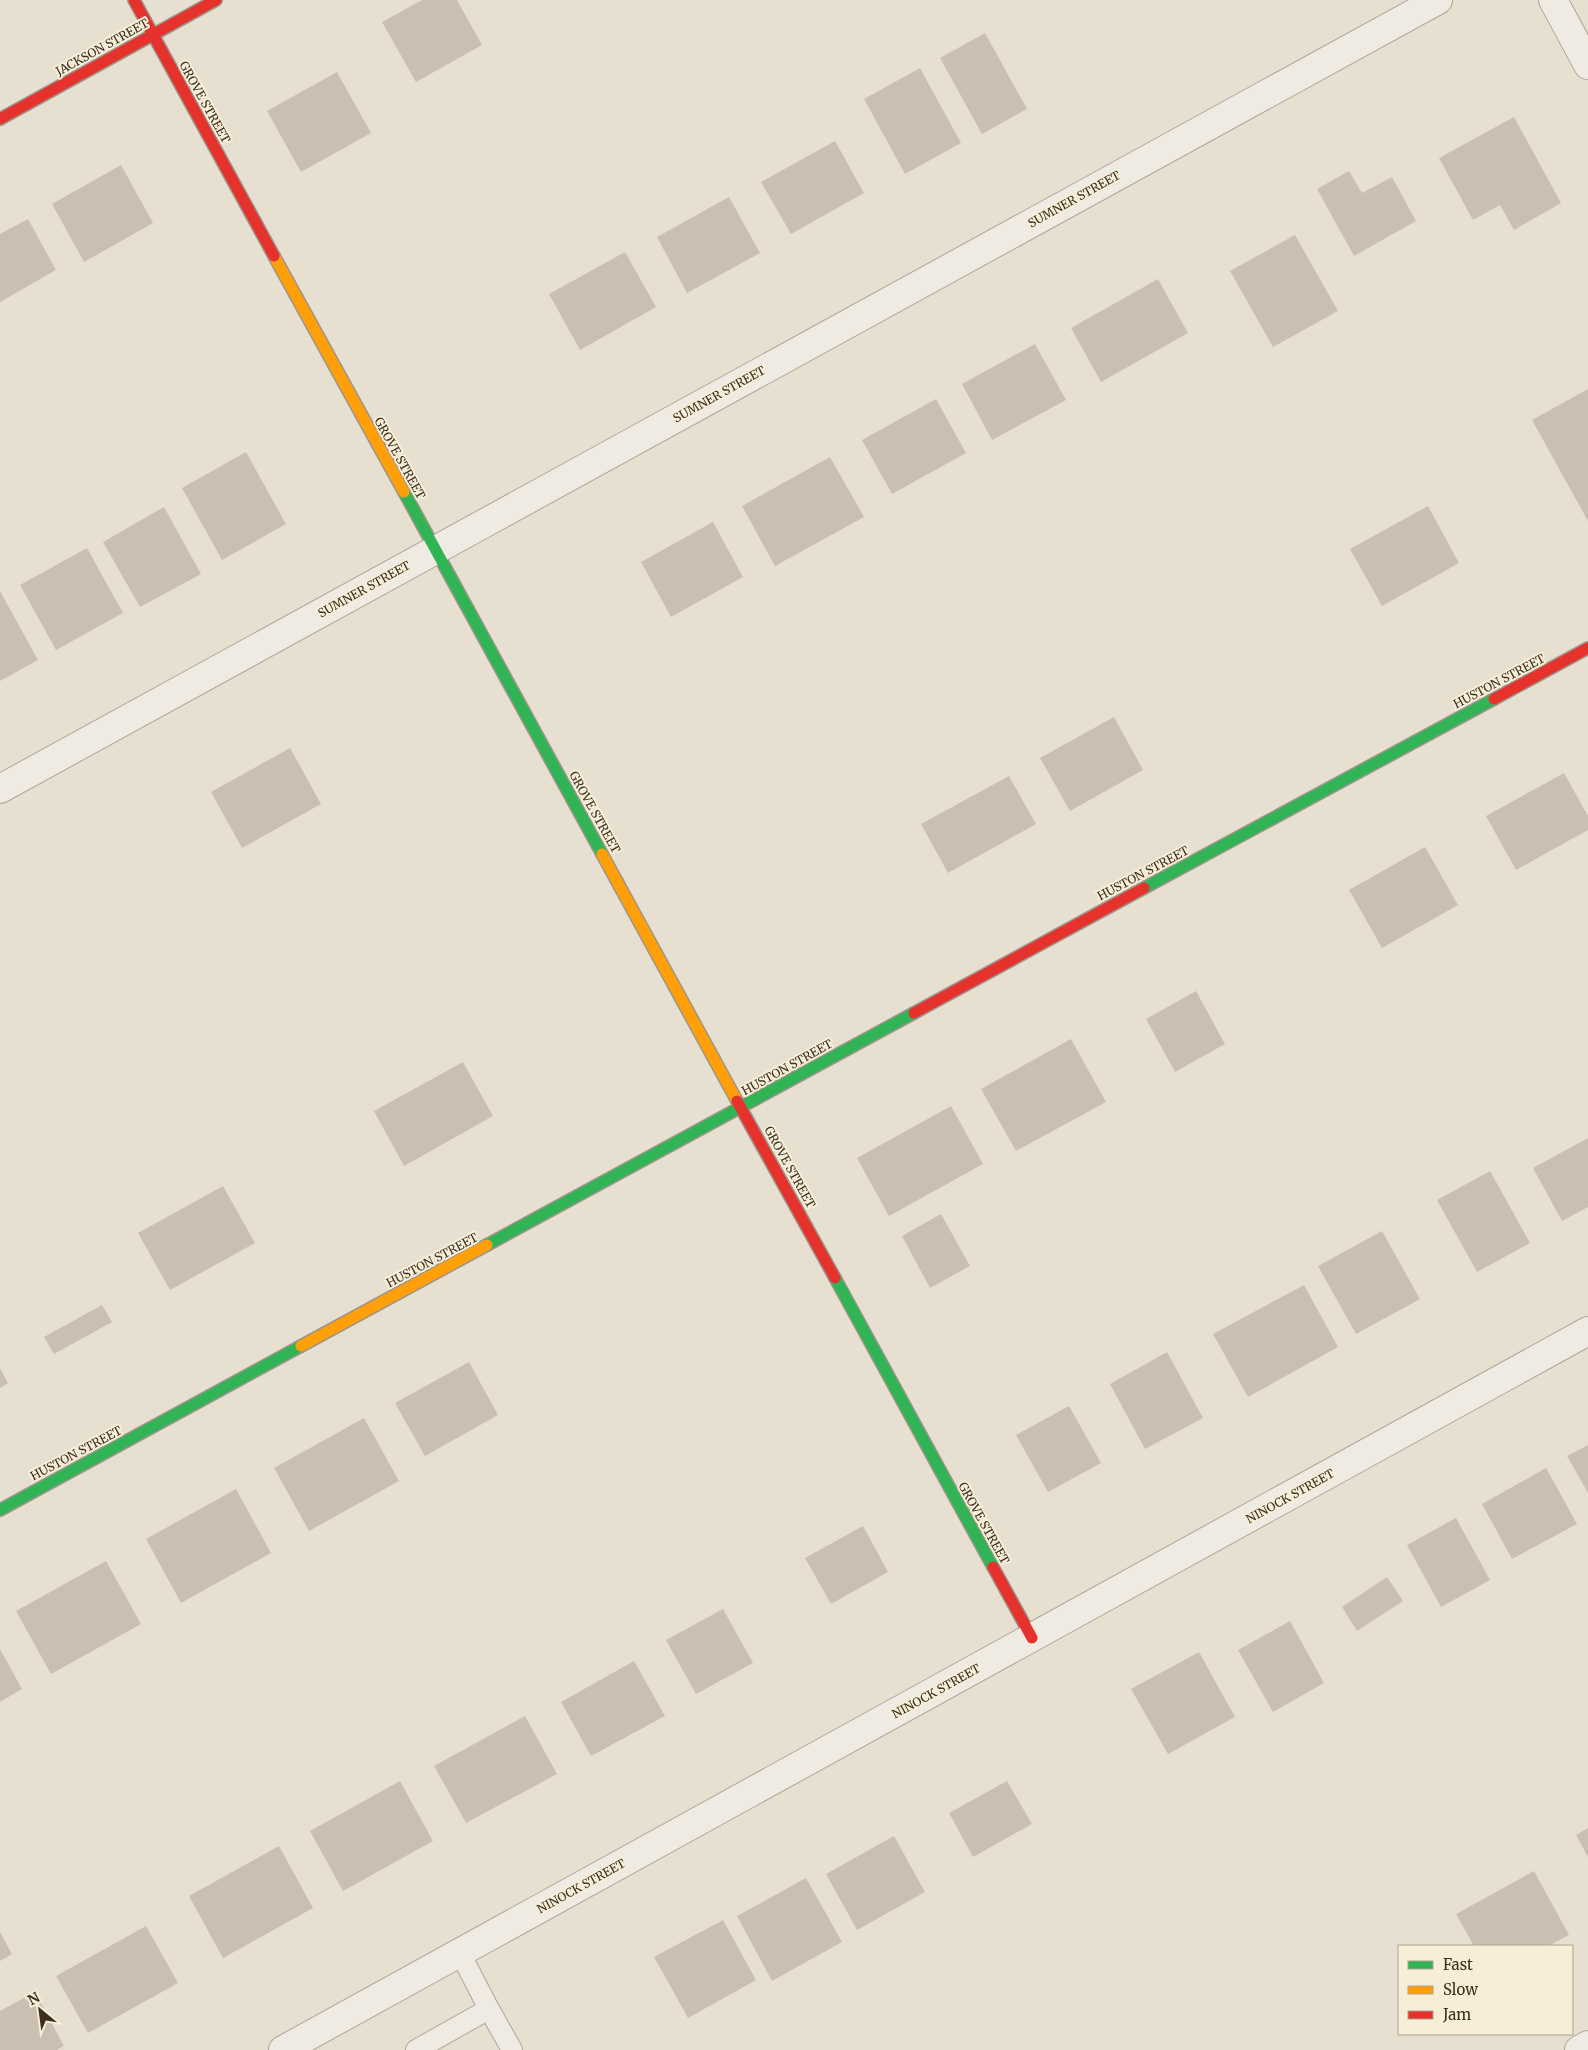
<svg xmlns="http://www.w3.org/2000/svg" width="1588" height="2050" font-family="Merriweather,serif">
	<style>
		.building { fill: #cbbfb2 }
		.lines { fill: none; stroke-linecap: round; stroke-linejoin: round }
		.lane-casing { stroke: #ada599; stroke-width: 22 }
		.street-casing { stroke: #ada599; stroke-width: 30 }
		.fast-casing { stroke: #9c958a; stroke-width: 14 }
		.slow-casing { stroke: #9c958a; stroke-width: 14 }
		.jam-casing { stroke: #9c958a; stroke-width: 14 }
		.lane { stroke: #efebe3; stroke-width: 20 }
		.street { stroke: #efebe3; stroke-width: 28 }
		.fast { stroke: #30b455; stroke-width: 11 }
		.slow { stroke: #ff9f0a; stroke-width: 11 }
		.jam { stroke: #e5322d; stroke-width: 11 }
		.labels { text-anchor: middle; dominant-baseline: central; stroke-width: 4; stroke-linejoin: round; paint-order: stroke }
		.street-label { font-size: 12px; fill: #3d2e20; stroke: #f7eed8 }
	</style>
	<rect width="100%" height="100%" fill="#e7e0d1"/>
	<path class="building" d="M422,0H457L482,45L416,82L382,22Z
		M985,33L1027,109L982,134L940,58Z
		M920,68L961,143L905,174L864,99Z
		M337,72L371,133L301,172L267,111Z
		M1514,117L1561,203L1514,230L1500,205L1473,220L1439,158Z
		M835,141L864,193L791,234L761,182Z
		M121,165L153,223L84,262L52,204Z
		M1349,171L1362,193L1392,177L1416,221L1354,256L1317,189Z
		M729,197L760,253L687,293L657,237Z
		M28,219L56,270L0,302V234Z
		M1295,235L1338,311L1273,347L1230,271Z
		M625,252L656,307L580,350L549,294Z
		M1158,279L1188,333L1101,382L1071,328Z
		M1035,344L1066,400L992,440L962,384Z
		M1588,389V521L1532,420Z
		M936,399L966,453L892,494L862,440Z
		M246,452L286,524L222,560L182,488Z
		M830,457L864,517L775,566L742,506Z
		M1428,506L1459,563L1382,606L1350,549Z
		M164,507L201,574L140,607L103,542Z
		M713,522L743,577L671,617L641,562Z
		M87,548L123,613L56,650L20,585Z
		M0,591L38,660L0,681Z
		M1114,717L1143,770L1070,811L1040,758Z
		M290,748L321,804L242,848L211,792Z
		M1564,773L1588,816V830L1516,870L1486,816Z
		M1009,776L1036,824L948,873L921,824Z
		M1425,847L1458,905L1382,948L1349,890Z
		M1196,991L1225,1044L1175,1072L1146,1019Z
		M1071,1039L1106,1102L1016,1151L981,1089Z
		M463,1062L493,1116L404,1166L374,1111Z
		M951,1106L983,1164L889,1216L857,1158Z
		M1588,1138V1207L1562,1221L1533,1168Z
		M1490,1171L1530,1243L1477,1272L1437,1200Z
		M223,1186L255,1243L170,1290L138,1233Z
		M941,1214L970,1266L930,1288L902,1236Z
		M1382,1231L1420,1299L1356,1334L1318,1266Z
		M1304,1285L1338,1347L1248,1397L1213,1334Z
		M102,1305L112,1322L54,1354L44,1337Z
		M1167,1352L1203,1418L1145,1449L1110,1384Z
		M469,1362L498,1415L425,1456L395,1403Z
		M0,1368L8,1383L0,1388Z
		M1069,1406L1101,1463L1048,1492L1016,1435Z
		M364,1418L399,1481L309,1531L274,1468Z
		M1588,1445V1493L1567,1456Z
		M1546,1468L1577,1524L1512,1559L1482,1504Z
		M236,1489L271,1553L181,1603L146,1539Z
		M1456,1518L1490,1580L1441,1607L1407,1545Z
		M863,1526L888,1572L831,1604L805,1558Z
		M106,1561L141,1624L51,1674L16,1611Z
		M1387,1577L1403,1601L1357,1631L1342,1607Z
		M723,1609L753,1663L696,1694L666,1640Z
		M1290,1621L1324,1683L1273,1712L1238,1650Z
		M0,1649L22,1689L0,1702Z
		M1199,1652L1235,1717L1168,1754L1131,1689Z
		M634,1661L665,1716L591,1756L561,1702Z
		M525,1716L557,1774L466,1823L434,1766Z
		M400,1781L433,1841L343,1891L310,1831Z
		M1007,1781L1032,1824L973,1857L949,1813Z
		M1588,1828V1857L1576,1835Z
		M894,1836L925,1892L857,1930L826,1874Z
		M279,1846L313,1908L223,1958L189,1896Z
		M1534,1871L1569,1935L1548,1946H1474L1456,1914Z
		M806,1878L842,1942L772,1981L737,1916Z
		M723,1920L756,1980L688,2018L654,1957Z
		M146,1926L178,1983L88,2033L56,1976Z
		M0,1932L12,1954L0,1961Z
		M35,1992L64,2046L57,2050H0V2011Z"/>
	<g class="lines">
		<defs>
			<path id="lane" d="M489,2009L512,2050
				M416,2050L489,2009L460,1953"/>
			<path id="street" d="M1553,0L1588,65
				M0,789L1438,0
				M283,2050L1588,1331
				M1579,2050L1588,2045"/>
			<path id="fast" d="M404,492L602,854
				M1144,888L1494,699
				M487,1245L914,1013
				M835,1278L993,1567
				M0,1510L301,1346"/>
			<path id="slow" d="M274,256L404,492
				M602,854L737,1101
				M301,1346L487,1245"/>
			<path id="jam" d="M134,0L274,256
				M0,119L216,0
				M1494,699L1588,648
				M914,1013L1144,888
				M737,1101L835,1278
				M993,1567L1032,1638"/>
		</defs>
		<use href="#lane" class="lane-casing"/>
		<use href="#street" class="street-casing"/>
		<use href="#fast" class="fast-casing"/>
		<use href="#slow" class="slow-casing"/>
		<use href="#jam" class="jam-casing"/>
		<use href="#lane" class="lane"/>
		<use href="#street" class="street"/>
		<use href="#fast" class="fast"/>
		<use href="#slow" class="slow"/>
		<use href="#jam" class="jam"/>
	</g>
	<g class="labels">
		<g class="street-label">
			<text transform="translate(102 47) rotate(-29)">JACKSON STREET</text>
			<text transform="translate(205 102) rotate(61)">GROVE STREET</text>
			<text transform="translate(1074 199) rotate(-29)">SUMNER STREET</text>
			<text transform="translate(719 394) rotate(-29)">SUMNER STREET</text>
			<text transform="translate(400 458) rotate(61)">GROVE STREET</text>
			<text transform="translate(364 589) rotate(-29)">SUMNER STREET</text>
			<text transform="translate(1499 681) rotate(-28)">HUSTON STREET</text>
			<text transform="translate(595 812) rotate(61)">GROVE STREET</text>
			<text transform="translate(1143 873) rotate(-28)">HUSTON STREET</text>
			<text transform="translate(787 1067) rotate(-29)">HUSTON STREET</text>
			<text transform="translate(790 1167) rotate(61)">GROVE STREET</text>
			<text transform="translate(432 1260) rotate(-28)">HUSTON STREET</text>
			<text transform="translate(76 1453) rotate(-28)">HUSTON STREET</text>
			<text transform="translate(1290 1496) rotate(-29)">NINOCK STREET</text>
			<text transform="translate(984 1523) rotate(61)">GROVE STREET</text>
			<text transform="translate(936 1691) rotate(-29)">NINOCK STREET</text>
			<text transform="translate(581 1886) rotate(-29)">NINOCK STREET</text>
		</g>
	</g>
	<rect x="1398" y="1945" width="175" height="90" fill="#f7eed8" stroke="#ada18e"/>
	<rect x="1408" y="1961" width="25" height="8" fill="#30b455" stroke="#ada18e"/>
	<text x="1443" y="1970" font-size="15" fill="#3d2e20">Fast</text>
	<rect x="1408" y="1986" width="25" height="8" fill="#ff9f0a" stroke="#ada18e"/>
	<text x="1443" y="1995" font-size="15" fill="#3d2e20">Slow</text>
	<rect x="1408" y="2011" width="25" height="8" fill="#e5322d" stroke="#ada18e"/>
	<text x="1443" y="2020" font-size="15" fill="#3d2e20">Jam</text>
	<g transform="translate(40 2010) rotate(331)" stroke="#f7eed8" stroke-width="4" paint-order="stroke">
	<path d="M0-4L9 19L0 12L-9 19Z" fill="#3d2e20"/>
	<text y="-8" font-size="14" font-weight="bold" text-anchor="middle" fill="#3d2e20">N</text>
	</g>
</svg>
